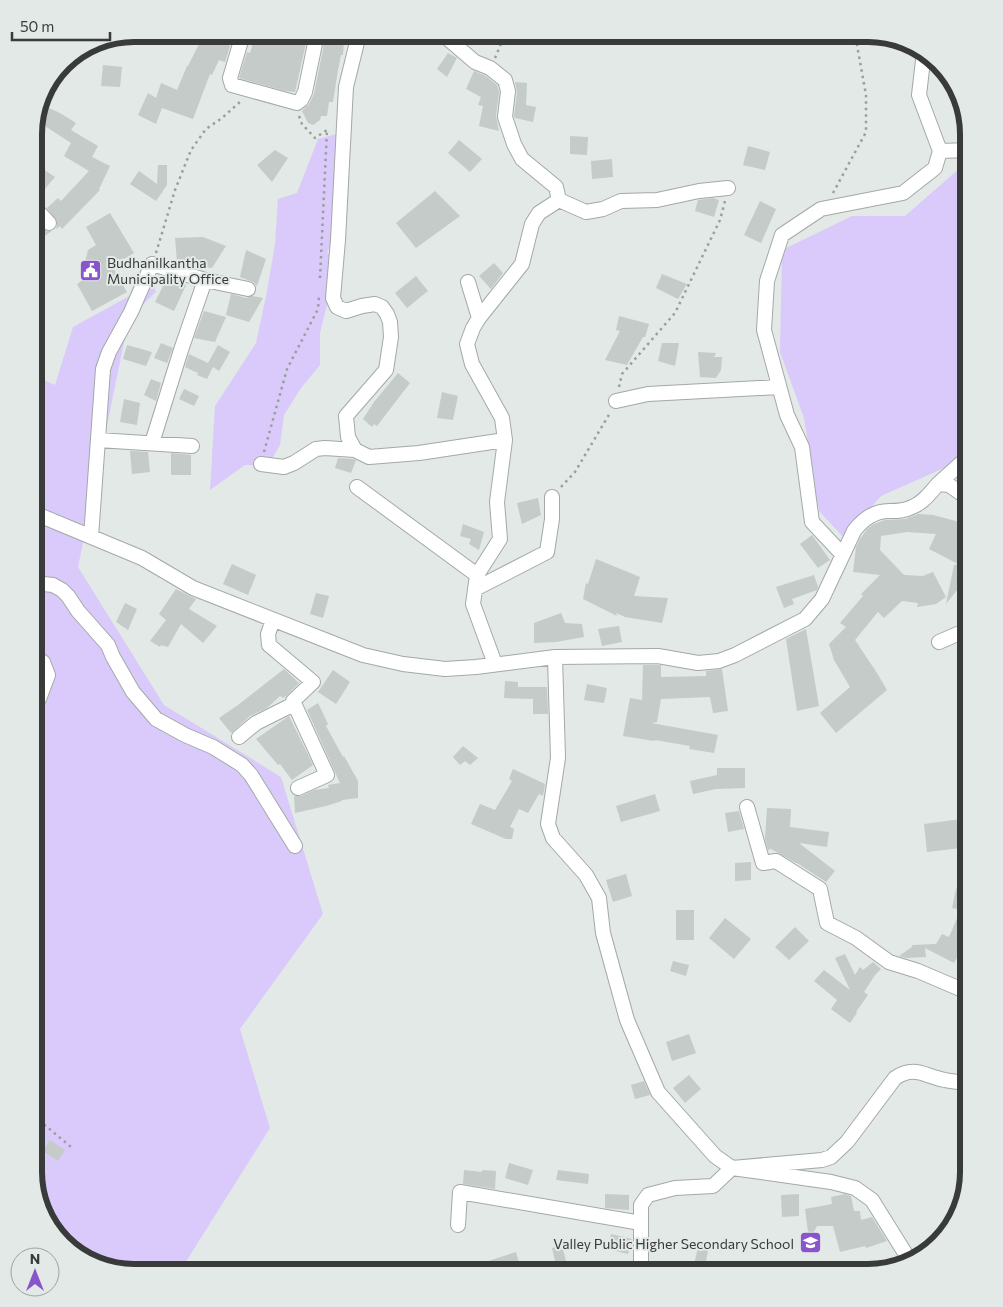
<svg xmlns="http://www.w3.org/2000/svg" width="1003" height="1307" font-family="Commissioner,sans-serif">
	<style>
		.green { fill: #dacafb }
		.building { fill: #c4cbc8 }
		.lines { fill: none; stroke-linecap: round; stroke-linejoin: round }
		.minor-casing { stroke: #a3a9a6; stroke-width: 16 }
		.path { stroke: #9a9f9d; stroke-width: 2.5; stroke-dasharray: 2.5 4; stroke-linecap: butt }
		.minor { stroke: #fff; stroke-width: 14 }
		.labels { text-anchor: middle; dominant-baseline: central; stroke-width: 4; stroke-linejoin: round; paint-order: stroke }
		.poi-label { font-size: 14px; fill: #383b3a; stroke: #e2e9e6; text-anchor: start }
		.rim { fill: none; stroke: #383b3a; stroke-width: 6 }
	</style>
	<rect width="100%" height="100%" fill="#e2e9e6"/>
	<path class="green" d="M337,134L336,232L327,253L333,255L329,297L320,333V365L301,388L284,415L280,445L268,465H245L210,490L215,406L256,343L267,291L275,244L278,199L297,193L318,139Z
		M969,160V452L962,460L881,496L844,538L819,511L804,418L780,352L782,250L852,216H905Z
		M151,279L156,292L129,318L78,567L164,705L281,777L323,914L240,1029L270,1128L182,1268L189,1273H134L84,1260L51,1228L34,1173V375L55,385L73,327L133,294Z"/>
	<path class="building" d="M182,34H231L227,44L230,46L225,62L219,60L212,75L210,74L193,119L162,108L156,124L138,115L148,93L156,98L161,83L177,90L187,66H188L200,42L182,36Z
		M256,34H308L295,92L285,91L239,78L247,52L250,53Z
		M326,34H343L341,41L344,42L343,55H341L338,70L333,102H329L327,116H321L320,120L313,125L308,123L302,111L309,104L314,94Z
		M448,53L457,58L447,77L437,69Z
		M103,65L122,67L120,87L101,86Z
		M474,71L486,76L497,85L499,92L496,116L499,131L479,126L483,106L478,105L481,97L466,89Z
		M515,82L527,83L526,105L536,107L533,122L515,118L514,116L517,92Z
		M40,104L60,113L76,123L71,130L98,146L92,157L110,166L99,189L100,190L62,229L60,226L56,229L57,225V221L47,208L58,198L61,201L89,171L64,156L71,143L45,126L44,127L35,123Z
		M570,136L588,137L587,155L570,154Z
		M459,140L482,159L470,172L448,153Z
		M748,146L770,152L765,170L743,165Z
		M275,150L288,158L272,182L257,165Z
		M612,159L613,177L592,179L591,161Z
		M34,163L55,177L44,190L34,181Z
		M158,165H167V185L156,201L130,184L139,171L157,184Z
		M435,191L460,216L416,248L396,223Z
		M713,198L719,200L714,217L695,211L698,200Z
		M760,201L776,209L761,243L744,235Z
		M110,213L134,253L124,259L123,258L122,260L112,266L127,292L92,311L77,284L91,274L85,262L88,250L96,245L86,227Z
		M34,220L43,229L47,231H52L40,239L34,230Z
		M203,237L226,246L212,268L187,265L177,262L175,238Z
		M246,250L266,259L257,286L253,282L240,277Z
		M494,263L503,273L491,289L479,276Z
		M662,274L687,284L678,299L656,288Z
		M416,276L428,291L407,308L395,293Z
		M167,278L186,285L174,311L155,302Z
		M231,294L246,298L252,296L263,298L249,322L226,315Z
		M204,311L226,317L215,342L194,338Z
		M619,316L649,324L645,337H643L627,365L605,360L620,331L616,330Z
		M161,343L173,348L167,363L154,358Z
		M662,343H679L675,366L658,361Z
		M127,345L152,352L146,366L123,359Z
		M218,345L230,352L219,371L213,367L207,379L197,375L198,373L185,367L189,354L208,363Z
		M698,352L716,353L714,357H722L721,370L716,378L700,377Z
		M398,373L410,383L377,426L374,424L372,427L363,419L374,402Z
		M151,379L161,383L156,401L144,395Z
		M184,389L199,396L194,406L179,399Z
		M442,392L458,396L453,420L437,418Z
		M124,399L140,403L137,425L120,422Z
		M130,451L148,452L150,472L132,474Z
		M171,453L191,455V475H171Z
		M338,458L353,459L356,460L351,473L335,468Z
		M538,498L541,515L522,524L517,503Z
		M918,514L933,515L956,521L969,532V575L946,604L954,565L958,564L929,549L936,534L907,532L881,536L880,550L904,575L923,576L933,572L946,597L936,604L917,607L918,603L902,601L884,618L878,612L855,640L877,673L887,690L836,733L820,713L850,687L834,660L829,644L846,627L840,623L863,596L861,594L880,575L853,572L856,547L860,539L868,528L874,524L885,520L906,519Z
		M463,524L484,532L479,550L469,544L471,539L460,536Z
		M812,535L830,560L818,568L800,544Z
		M596,559L640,577L634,596L668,598L662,623L625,617L616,613L617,616L583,599L586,583L588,584Z
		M232,564L256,575L248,595L223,584Z
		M814,575L818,587L817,590L792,599L794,604L784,608L776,587Z
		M176,589L196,599L189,609L217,626L203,643L181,624L168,647L161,645L160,647L150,641L166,620L159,614Z
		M316,593L329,596L323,618L310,614Z
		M125,603L137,609L128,630L116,622Z
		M561,613L565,623L582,624L584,637L556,642L534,643V623Z
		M619,626L622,642L602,646L598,629Z
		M806,629L819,706L797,711L786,639Z
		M643,665H661V677L706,676V671L722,669L728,711L713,713L710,697L661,699L657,722L651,723L718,735L714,753L689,749L690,746L655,740L654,741L623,736L630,698L642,700Z
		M284,669L299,683L286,696L283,698L280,696L267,708L250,716L231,733L219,718L238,705Z
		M333,670L350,682L336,704L318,692Z
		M505,681L518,682V687H547L548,714H533V699L504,698Z
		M587,684L607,688L604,703L584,700Z
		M318,703L328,724L326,726L343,757L344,756L358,781V798L342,800V801L326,806L295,813L294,796H301L314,790L329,788L328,785L340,783L307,710Z
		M289,716L313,765L292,780L280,764L278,765L256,739Z
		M463,746L478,758L470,765L465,761L460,765L453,757Z
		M717,768H745V788L716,789L693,794L690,781L717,775Z
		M513,769L545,784L543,796L539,794L528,813L519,809L510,827L514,829L512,839H506L471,824L480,804L495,810L512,781L509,779Z
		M655,794L660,811L621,822L616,806Z
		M767,808L791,809L790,827L829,832L827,847L799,843L835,871L826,882L797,863H796L771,849L768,850L765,839Z
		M739,811L744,829L728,832L725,813Z
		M969,818V847L927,852L924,824Z
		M751,862V880L735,881V863Z
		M969,862V903L967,911L952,908L956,889Z
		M626,874L632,896L613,902L606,880Z
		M676,910H694V940H676Z
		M958,916L969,921L960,943L964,945L954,963L925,948L926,957L906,958L899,956L912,947V945L936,944L942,934L949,937Z
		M725,918L751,939L734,959L709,938Z
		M795,927L809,941L789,960L775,947Z
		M845,954L855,975L860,967L863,970L873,962L881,969L875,975L864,992L868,995L856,1012L857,1013L850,1023L831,1009L837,1000L814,981L824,970L850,990L835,958Z
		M673,961L689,965L686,976L670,971Z
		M689,1034L696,1053L672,1061L666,1042Z
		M689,1075L701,1089L685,1103L673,1088Z
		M644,1081L650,1095L635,1099L631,1085Z
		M50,1140L65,1150L58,1161L43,1151Z
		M509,1163L533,1170L528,1185L505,1178Z
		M464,1170L482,1172V1170L496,1171L495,1189L463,1184Z
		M558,1170L589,1174L588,1184L556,1180Z
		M605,1194L629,1195V1210L605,1208Z
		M799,1194V1216L782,1217L781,1195Z
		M845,1194L851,1196L854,1211H860L861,1220L872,1217L887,1241L866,1248L865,1246L840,1252L833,1226H817L809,1240L805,1209L832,1204L831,1197Z
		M611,1234L632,1239L628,1254L608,1249Z
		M699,1244L709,1246L705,1266L694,1264Z
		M562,1245L569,1273H558L552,1248Z
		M516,1252L522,1273H458L457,1271Z"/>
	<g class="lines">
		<defs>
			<path id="minor" d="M243,34L230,78L232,85L297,103L301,100L305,92L317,34
				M359,34L346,87L338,240L333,298L337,307L346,311L362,306L375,304L382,307L387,314L390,322L391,337L386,370L346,416L348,437L355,450L369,457L419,453L505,440L497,502L500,539L477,575
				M446,34L447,38L475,62L490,68L505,80L508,91L505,117L514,144L522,159L556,187L559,200L539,213L532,224L522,264L479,318
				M940,151L969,150
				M559,200L586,212L603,209L621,201L657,200L699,191L728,188
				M34,207L49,223
				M468,282L479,318L473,328L467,344L472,364L502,418L505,440
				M616,401L648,394L779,387
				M98,440L192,446
				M152,443L181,350L205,280
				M261,464L284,467L294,463L316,449L325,448L355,450
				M938,484L969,456
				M357,487L477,575L473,604L495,664
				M34,513L142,558L193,588L363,655L403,664L445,669L476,667L555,657L658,656L698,663L719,661L735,655L805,619L822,599L854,531C863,519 874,511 889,511C897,511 905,511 912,507C923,503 930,493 938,484L949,485L969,499
				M91,537L103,369L109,352L131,312L152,264L205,280L248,289
				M842,554L812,522L802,447L787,415L764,330L767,281L782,235L821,209L903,193L935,168L940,151L919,95L924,52
				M34,583L53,585L62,590L68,596L78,611L108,645L113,657L133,692L156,719L185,735L213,747L242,765L251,775L295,846
				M475,589L547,552L552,519V497
				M273,620L268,634L269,645L313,682L293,701L327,775L298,788
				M939,642L969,629
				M555,657L558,758L548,824L553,838L586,875L599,898L603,933L627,1020L658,1092L715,1156L732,1168L831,1182L855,1188L872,1200L910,1261
				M34,702L39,699L48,675L43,662L34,657
				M239,737L256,723L294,704
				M747,807L763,863L776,861L820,889L827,923L856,938L889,962L918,971L965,991L969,990
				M458,1225L460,1192L641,1223
				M641,1273V1205L648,1195L675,1188L713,1186L732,1168L822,1160L831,1157L847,1142L895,1078C915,1065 924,1076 945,1080C953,1082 961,1082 969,1083"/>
		</defs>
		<use href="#minor" class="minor-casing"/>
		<path class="path" d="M495,58L505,34
			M299,116L302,124L315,138L327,130
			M833,193L866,132V95L855,34
			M156,253L175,190L191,150L206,129L222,118L241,101
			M320,278L327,130
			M619,387L622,374L675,313L720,220L725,201
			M264,452L287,369L318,309L319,296
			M561,487L575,472L610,413
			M34,1116L71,1147"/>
		<use href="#minor" class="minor"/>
	</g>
	<defs>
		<symbol id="civic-square" viewBox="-11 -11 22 22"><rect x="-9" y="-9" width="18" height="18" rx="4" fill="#8855cd" stroke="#e2e9e6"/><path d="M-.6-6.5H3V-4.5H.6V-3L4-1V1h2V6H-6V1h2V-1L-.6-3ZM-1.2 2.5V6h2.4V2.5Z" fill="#fff"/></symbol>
		<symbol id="school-square" viewBox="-11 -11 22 22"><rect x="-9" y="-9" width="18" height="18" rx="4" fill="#8855cd" stroke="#e2e9e6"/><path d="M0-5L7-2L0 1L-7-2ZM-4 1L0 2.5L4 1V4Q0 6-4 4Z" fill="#fff"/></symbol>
	</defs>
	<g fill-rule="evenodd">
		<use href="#civic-square" x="78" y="258" width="25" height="25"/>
		<use href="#school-square" x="798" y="1230" width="25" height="25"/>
	</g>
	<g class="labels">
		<g class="poi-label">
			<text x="107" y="262">Budhanilkantha<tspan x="107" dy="16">Municipality Office</tspan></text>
			<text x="794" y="1243" text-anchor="end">Valley Public Higher Secondary School</text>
		</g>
	</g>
	<path d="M0 0H1003V1307H0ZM134 42H868A92 92 0 0 1 960 134V1172A92 92 0 0 1 868 1264H134A92 92 0 0 1 42 1172V134A92 92 0 0 1 134 42Z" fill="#e2e9e6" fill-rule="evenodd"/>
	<path class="rim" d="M134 42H868A92 92 0 0 1 960 134V1172A92 92 0 0 1 868 1264H134A92 92 0 0 1 42 1172V134A92 92 0 0 1 134 42Z"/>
	<g transform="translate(35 1272)"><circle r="24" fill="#e2e9e6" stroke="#9ea3a1"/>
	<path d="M0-4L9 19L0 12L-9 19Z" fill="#8855cd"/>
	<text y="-8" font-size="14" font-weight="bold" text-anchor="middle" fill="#383b3a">N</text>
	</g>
	<path d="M12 32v8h98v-8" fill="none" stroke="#383b3a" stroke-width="2.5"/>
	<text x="20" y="32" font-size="15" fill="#383b3a" stroke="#e2e9e6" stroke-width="4" paint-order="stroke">50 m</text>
</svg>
